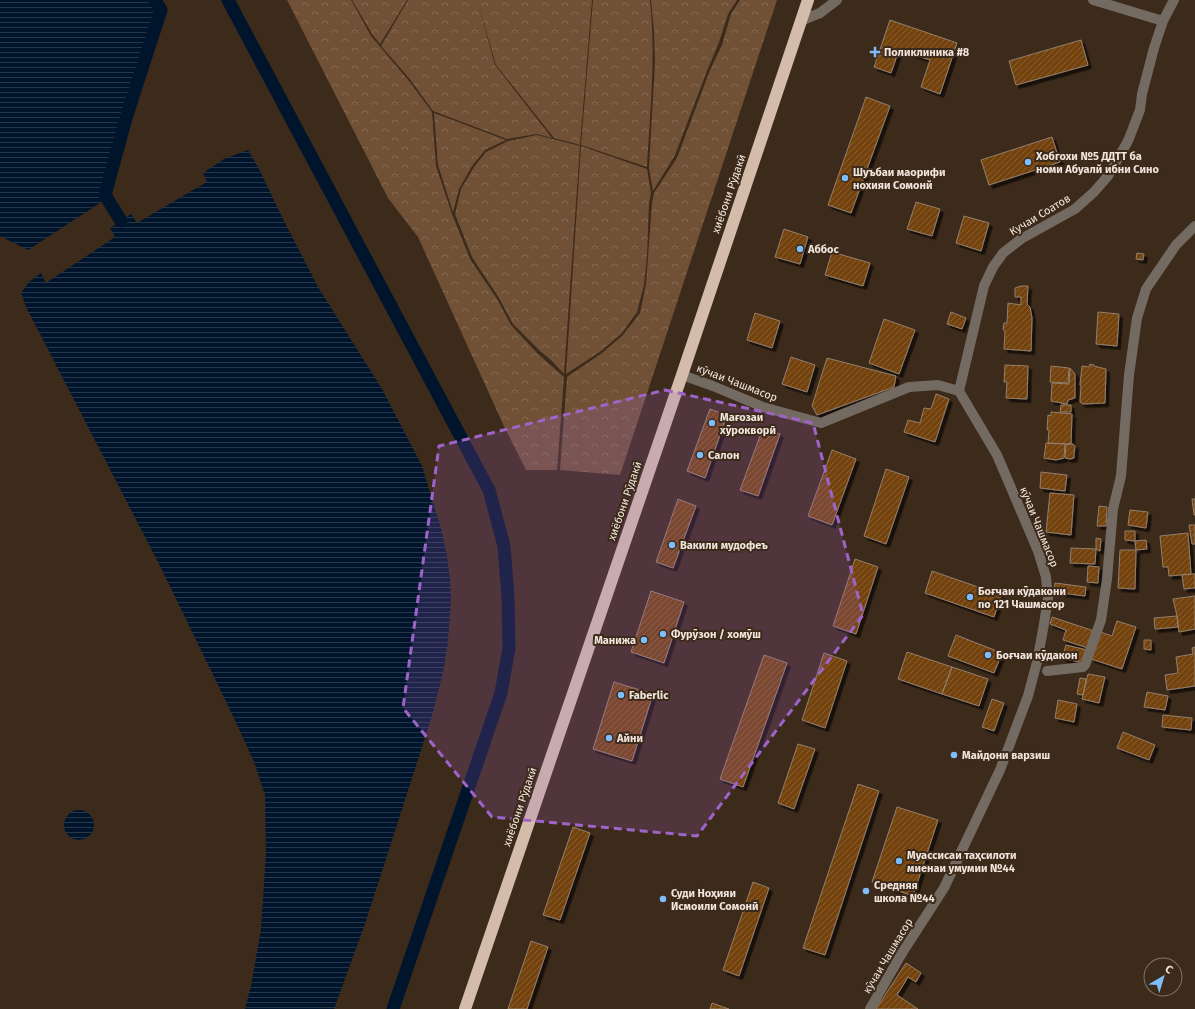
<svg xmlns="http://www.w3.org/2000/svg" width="1195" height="1009" font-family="'Fira Sans',sans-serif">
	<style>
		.forest { fill: url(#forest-crowns) }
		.water { fill: url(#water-rules) }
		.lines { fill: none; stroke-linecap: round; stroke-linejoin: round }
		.canal { stroke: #00152c; stroke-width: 13 }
		.building { fill: url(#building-hatch); stroke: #947f6d; filter: url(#shadow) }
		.street { stroke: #736a62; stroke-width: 10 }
		.highway { stroke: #d3bca9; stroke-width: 12 }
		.marked { fill: #9e64c8; fill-opacity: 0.2; stroke: #9e64c8; stroke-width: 3; stroke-dasharray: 8 5; stroke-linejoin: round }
		.poi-dot { fill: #7ebdf9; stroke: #3c2a1b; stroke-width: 1.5 }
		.labels { text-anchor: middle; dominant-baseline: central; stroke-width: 4; stroke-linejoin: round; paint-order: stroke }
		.poi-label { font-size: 11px; font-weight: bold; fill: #f1e5dc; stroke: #3c2a1b; text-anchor: start }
		.street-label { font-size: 11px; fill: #f1e5dc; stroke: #3c2a1b }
	</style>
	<defs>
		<pattern id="forest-crowns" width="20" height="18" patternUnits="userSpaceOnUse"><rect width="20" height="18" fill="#705136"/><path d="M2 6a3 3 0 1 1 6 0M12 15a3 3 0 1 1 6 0" fill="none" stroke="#856a52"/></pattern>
		<pattern id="water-rules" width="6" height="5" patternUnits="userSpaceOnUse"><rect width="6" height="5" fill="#00152c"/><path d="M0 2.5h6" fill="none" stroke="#26374a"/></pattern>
		<pattern id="building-hatch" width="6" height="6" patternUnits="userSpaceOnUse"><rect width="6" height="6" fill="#73430f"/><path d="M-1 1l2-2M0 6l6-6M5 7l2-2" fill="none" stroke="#875e31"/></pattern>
		<filter id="shadow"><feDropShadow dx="3.5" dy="3.5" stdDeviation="0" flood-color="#0009"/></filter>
	</defs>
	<rect width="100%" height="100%" fill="#3c2a1b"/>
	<path class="forest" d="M287,0H351L371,36L409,81L432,112L436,166L452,214L470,259L497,299L511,325L537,353L564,377L557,470H526L503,424L418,237L388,198Z
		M352,0H407L380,44L372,34Z
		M408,0H477L495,65L552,138L537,134L507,139L433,111L409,78L381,46Z
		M477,0H592L580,145L554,138L496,65Z
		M593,0H650C656,56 650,111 647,167L581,145Z
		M651,0H737L728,14L719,42L707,71L675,155L653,191L649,168L655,62L654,31Z
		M740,0H777L620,475L560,470L567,377L602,353L623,335L640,313L646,284L652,203L654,193L677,158L710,70L722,45L731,14Z
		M434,113L506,140L485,150L472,166L459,189L453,212L438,165Z
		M537,135L580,146L564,374L551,360L540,351L513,324L499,298L472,257L455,214L461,189L474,167L486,152L508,141Z
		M581,146L647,169L651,193L649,203L647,256L644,285L637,312L622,333L601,351L566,374Z"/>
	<path class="water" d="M0,0H151L157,11L134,83L100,196L103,201L28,250L0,236Z
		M248,150L259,169L284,221L318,287L382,389L422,466L442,532L447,556L450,579L451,599L448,641L444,668L432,716L365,924L334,1009H245L251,986L261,929L266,853L265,795L254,762L234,718L160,566L26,307L21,293L29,282L41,273L46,283L115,237L110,228L131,214L137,223L207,182L203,173L224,159Z
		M64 825a15 15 0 1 1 30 0a15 15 0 1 1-30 0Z"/>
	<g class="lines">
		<path class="canal" d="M228,0L489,490L504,546L508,597L509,648L501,693L393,1009
			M121,221L105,195L126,118L161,10L155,0"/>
	</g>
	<path class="building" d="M890,20L957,43L940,94L921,87L930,60L899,50L891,73L874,67Z
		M1081,40L1088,65L1016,85L1009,61Z
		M866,97L890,106L851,213L828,205Z
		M1052,137L1060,162L989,185L981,160Z
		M916,202L940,209L932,236L907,229Z
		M964,216L989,223L981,251L956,243Z
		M784,229L808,237L800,264L775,257Z
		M832,252L870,263L863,286L825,275Z
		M1137,253L1144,254L1143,260L1136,259Z
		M1021,286H1028L1027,304L1030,307L1032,318L1031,351L1004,349L1005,332L1003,329L1004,323H1007L1008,303L1021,305V297H1015V288Z
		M951,312L966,318L962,329L947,324Z
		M1098,312L1119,314L1117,346L1096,344Z
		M755,313L780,321L772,348L747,340Z
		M884,319L915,330L899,374L869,363Z
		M791,357L815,365L807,392L782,384Z
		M827,358L896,376L894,387L817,415L812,406Z
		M1090,364L1094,365V366L1106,369L1105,403L1083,404L1080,402L1081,386L1080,385L1082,366L1089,367Z
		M1005,365L1028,366L1027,399L1006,398L1007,382H1004Z
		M1051,366L1069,368L1068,383L1050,382Z
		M1070,368L1075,374V398L1068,400L1067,404L1051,401L1052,383L1069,384Z
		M936,394L949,399L935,442L904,432L908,420L920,423L924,408L931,409Z
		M1061,405H1071V412H1060Z
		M710,409L727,415L705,478L687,471Z
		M1051,412L1072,414L1071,444L1048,443L1049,430H1047L1048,415L1051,416Z
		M763,428L780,434L758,496L740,490Z
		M1046,443L1065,444L1064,458L1056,460L1044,458Z
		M1070,444H1073L1075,446L1074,454V458L1070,459L1065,458L1066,445Z
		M832,450L856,459L832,525L808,516Z
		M886,469L909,477L886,544L864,536Z
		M1041,472L1067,475L1065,491L1040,488Z
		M1050,493L1074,495L1071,535L1046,532Z
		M678,499L696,506L673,568L656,562Z
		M1192,499H1195V515H1194Z
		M1099,506L1107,507L1106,526H1097Z
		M1130,510L1148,512L1146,528L1128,525Z
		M1189,525H1195V544H1192Z
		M1125,531H1135V541L1125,540Z
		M1188,533L1191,574L1169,576L1168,567H1163L1160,536Z
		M1096,538L1101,539L1100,551L1096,549Z
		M1146,540L1147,549L1136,550L1135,541Z
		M1071,548L1096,549L1095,564L1070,563Z
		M1120,550H1136L1135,589L1118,588Z
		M855,559L878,567L856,634L833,626Z
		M1088,566L1099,567L1098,583L1087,582Z
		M932,571L1001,595L994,617L925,593Z
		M1191,574H1195V588L1184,589L1182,575Z
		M1055,583L1086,587L1085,596L1054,592Z
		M651,591L684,602L664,663L631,652Z
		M1195,596V629L1179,632L1177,616L1173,599Z
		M1177,616L1178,627L1155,629L1154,618Z
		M1052,617L1094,631L1088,648L1063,640L1066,630L1050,624Z
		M1117,621L1136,627L1122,669L1091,659L1100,632L1112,636Z
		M956,635L1002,653L994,673L948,656Z
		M1144,640H1151V650L1144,649Z
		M1066,645L1087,650L1083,663L1062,658Z
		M1195,647V686L1167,690L1165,675L1178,673L1176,657L1193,654L1192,648Z
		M907,652L952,667L942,694L898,679Z
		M824,653L847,661L825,728L802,720Z
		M764,655L787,663L743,787L720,779Z
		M952,667L988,679L979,706L942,694Z
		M1088,674L1105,677L1099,703L1082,699Z
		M1080,678L1086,679L1083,695L1077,694Z
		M614,682L653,694L632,761L593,749Z
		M1147,692L1168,696L1165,710L1144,707Z
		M992,699L1004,703L994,731L982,727Z
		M1058,700L1077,704L1074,722L1055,718Z
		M1163,715L1192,718L1191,730L1162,727Z
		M1123,732L1155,745L1149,760L1117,748Z
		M798,744L815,749L794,809L778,803Z
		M858,784L879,791L825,955L803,948Z
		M897,807L938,820L913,896L872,882Z
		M573,827L590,833L560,920L543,915Z
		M753,882L769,888L739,976L723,970Z
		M531,941L548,947L527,1009H508Z
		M906,963L921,973L916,982L908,977L897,995L918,1009H876Z
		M712,1003L729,1009H710Z"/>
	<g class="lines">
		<path class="street" d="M1093,0L1163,21
			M800,21L820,13L837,0
			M682,375L713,386L763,407L821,423L909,387L938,385L959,391L997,455L1038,551L1046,577L1048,598L1044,624L1037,662L1028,696L1000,770L944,888L902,953L870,1009
			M959,391L984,286L993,267L1003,253L1021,239L1075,209L1094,192L1108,176L1128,141L1140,110L1142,94L1154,48L1163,21L1174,0
			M1047,671L1083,667L1085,665L1101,620L1107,579L1113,509L1121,476L1129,375L1137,318L1146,289L1176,245L1195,226"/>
		<path class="highway" d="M465,1009L682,375L808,0"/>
	</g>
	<path class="marked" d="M665,390L813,423L863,615L697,836L492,817L403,708L439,446Z"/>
	<g class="poi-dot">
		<path d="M873 46h4v4h4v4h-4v4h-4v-4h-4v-4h4z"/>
		<circle cx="1028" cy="162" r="4"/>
		<circle cx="845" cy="178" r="4"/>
		<circle cx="800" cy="249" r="4"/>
		<circle cx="712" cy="423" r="4"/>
		<circle cx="700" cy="455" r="4"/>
		<circle cx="672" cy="545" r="4"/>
		<circle cx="970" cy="597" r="4"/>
		<circle cx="663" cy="634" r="4"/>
		<circle cx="644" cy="640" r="4"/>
		<circle cx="988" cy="655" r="4"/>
		<circle cx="621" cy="695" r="4"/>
		<circle cx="609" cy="738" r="4"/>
		<circle cx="954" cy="755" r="4"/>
		<circle cx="899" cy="861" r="4"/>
		<circle cx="866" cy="891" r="4"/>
		<circle cx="663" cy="899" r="4"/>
	</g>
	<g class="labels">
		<g class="poi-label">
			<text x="884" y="52">Поликлиника #8</text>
			<text x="1036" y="156">Хобгохи №5 ДДТТ ба<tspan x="1036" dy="13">номи Абуалй ибни Сино</tspan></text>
			<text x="853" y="172">Шуъбаи маорифи<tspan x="853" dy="13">нохияи Сомонй</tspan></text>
			<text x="808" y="249">Аббос</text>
			<text x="720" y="417">Мағозаи<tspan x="720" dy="13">хӯрокворӣ</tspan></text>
			<text x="708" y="455">Салон</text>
			<text x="680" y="545">Вакили мудофеъ</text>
			<text x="978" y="591">Боғчаи кӯдакони<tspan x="978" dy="13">no 121 Чашмасор</tspan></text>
			<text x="671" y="634">Фурӯзон / хомӯш</text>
			<text x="636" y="640" text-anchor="end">Манижа</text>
			<text x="996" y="655">Боғчаи кӯдакон</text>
			<text x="629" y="695">Faberlic</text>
			<text x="617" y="738">Айни</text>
			<text x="962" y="755">Майдони варзиш</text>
			<text x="907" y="855">Муассисаи таҳсилоти<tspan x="907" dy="13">миенаи умумии №44</tspan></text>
			<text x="874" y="885">Средняя<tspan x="874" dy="13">школа №44</tspan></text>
			<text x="671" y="893">Суди Ноҳияи<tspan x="671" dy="13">Исмоили Сомонӣ</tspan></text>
		</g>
		<g class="street-label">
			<text transform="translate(729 194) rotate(-71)">хиёбони Рӯдакӣ</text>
			<text transform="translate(1040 215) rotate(-31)">Кучаи Соатов</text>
			<text transform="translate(737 383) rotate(21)">кӯчаи Чашмасор</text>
			<text transform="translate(625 501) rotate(-71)">хиёбони Рӯдакӣ</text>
			<text transform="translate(1039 527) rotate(68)">кӯчаи Чашмасор</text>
			<text transform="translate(520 807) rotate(-71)">хиёбони Рӯдакӣ</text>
			<text transform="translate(888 956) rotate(-59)">кӯчаи Чашмасор</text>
		</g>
	</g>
	<g transform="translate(1163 977) rotate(38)"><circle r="19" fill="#3c2a1b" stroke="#847568"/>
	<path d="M0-3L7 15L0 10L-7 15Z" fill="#7ebdf9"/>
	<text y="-6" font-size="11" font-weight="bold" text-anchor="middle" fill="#f1e5dc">С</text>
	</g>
</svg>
